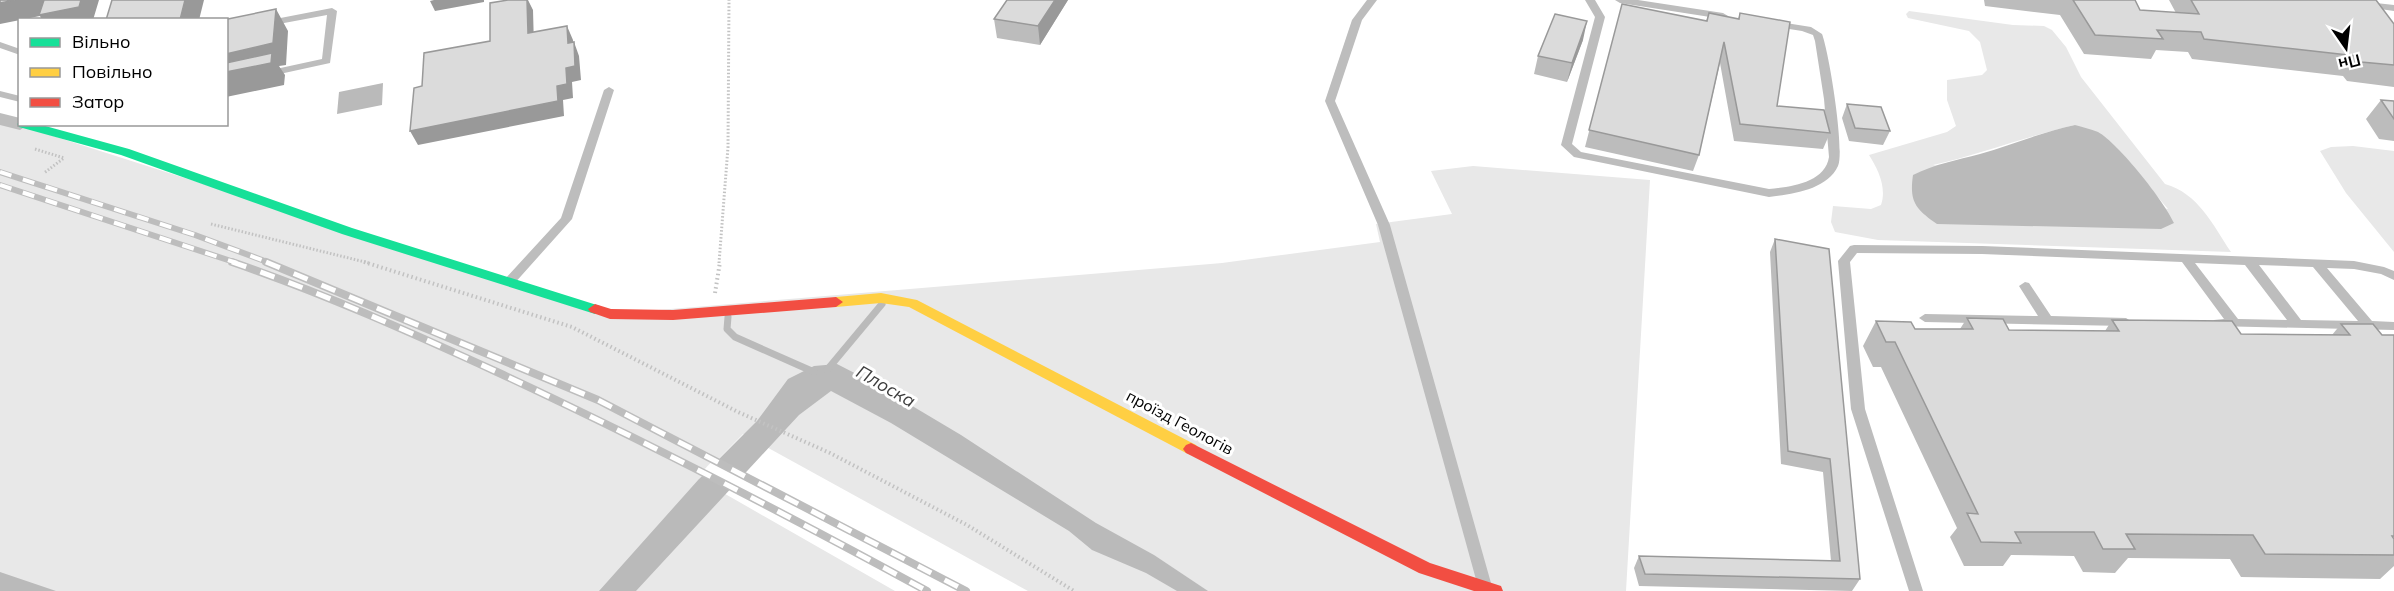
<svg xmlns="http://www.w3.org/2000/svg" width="2394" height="591" font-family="Mulish,sans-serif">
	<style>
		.green { fill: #e8e8e8; fill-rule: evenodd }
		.water { fill: #bababa }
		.pier { fill: #fff }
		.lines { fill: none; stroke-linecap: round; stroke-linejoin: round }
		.stream { stroke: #bababa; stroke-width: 7 }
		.path-far1 { stroke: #c2c2c2; stroke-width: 3; stroke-dasharray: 1.5 2; stroke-linecap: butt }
		.path { stroke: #c2c2c2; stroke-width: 4; stroke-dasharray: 1.5 3; stroke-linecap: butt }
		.lane { fill: #bdbdbd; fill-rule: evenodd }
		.street { fill: #bdbdbd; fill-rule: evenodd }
		.fast { fill: #16e098; fill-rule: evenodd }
		.slow { fill: #ffcf43; fill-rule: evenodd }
		.jam { fill: #f24e42; fill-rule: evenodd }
		.rail-far1-casing { stroke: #bdbdbd; stroke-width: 6 }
		.rail-casing { stroke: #bdbdbd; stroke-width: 8 }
		.rail-far1 { stroke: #fff; stroke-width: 4; stroke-dasharray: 12; stroke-linecap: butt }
		.rail { stroke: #fff; stroke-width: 5; stroke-dasharray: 15; stroke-linecap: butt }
		.wall { fill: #bcbcbc }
		.shaded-wall { fill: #999 }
		.building { fill: #dbdbdb; stroke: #999; stroke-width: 1.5 }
		.labels { text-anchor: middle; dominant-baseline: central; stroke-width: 6; stroke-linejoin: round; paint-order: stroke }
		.street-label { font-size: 16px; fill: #000; stroke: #fff }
		.water-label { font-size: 18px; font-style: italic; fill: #3d3d3d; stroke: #fff }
	</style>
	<rect width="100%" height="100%" fill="#fff"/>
	<path class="green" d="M1909,11L2013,25L2044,26L2052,30L2066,47L2081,77L2165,184C2198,193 2213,225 2231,252L1878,240L1835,232L1831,222L1833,206L1871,209L1881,205C1887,188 1878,169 1869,155L1947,132L1956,126L1947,100V80L1982,75L1987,70L1980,42L1969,31L1908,18L1906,14ZM2075,125L2144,181L2168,209L1933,165C1981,154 2027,136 2075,125Z
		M0,119L610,314L1222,263L1380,242L1376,224L1452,214L1431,171L1473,166L1650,180L1626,591H1028L743,434L699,479L895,591H0Z
		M2353,146L2394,151V252L2346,193L2320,151L2331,147Z"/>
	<path class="water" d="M383,83L382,105L337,114L339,92Z
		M2075,125C2082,127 2091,129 2098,132C2118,143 2165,202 2174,223L2161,229L1937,224C1916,209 1909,202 1913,175C1935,164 1957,160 1980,154C2012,145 2042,132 2075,125Z
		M837,364L872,382L961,435L1096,523L1154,555L1208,591H1177L1146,573L1092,550L1069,531L891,423L831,391L799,415L636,591H599L699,479L757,421L788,379L814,366Z
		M0,572L56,591H0Z"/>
	<path class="pier" d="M714,459L746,475L735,487L703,471Z"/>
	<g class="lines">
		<path class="stream" d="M728,317L727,329L735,337L814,372
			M827,370L882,304"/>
		<path class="path-far1" d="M35,149L64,158L44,173
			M211,224L369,263
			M719,263L728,147L729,0"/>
		<path class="path" d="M364,262L572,327L738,412L830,453L967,525L1074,591
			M715,293L720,262"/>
		<path class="lane" d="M1367,0H1377L1362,20L1335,101L1390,225L1491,583L1489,587L1484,589L1479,587L1477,583L1378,225L1325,101L1352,20Z
			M1585,0H1595L1605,17L1572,144L1581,152L1769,189C1790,187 1825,183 1829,157L1824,99L1815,41L1813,35L1802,31L1770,26L1768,24L1773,21L1811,27L1822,34C1829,52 1845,150 1838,166C1827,190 1792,194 1769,197L1574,157L1561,145L1595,17Z
			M1615,0H1638L1723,13L1728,16L1723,19L1620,3Z
			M2376,3L2394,5V11L2373,8V4Z
			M332,8L337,11L330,63L266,77L262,76V72L322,59L327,15L268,26L263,23L265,21Z
			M0,42L20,49V55L0,48Z
			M609,87L614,90L572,219L513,285H505L503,282L505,279L561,218L604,90Z
			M0,91L20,96V102L0,97Z
			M1854,245L1982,246L2354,261L2384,267L2394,271V280L2381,274L2354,269L2327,268L2372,321L2394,322V330L2214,326L2212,323L2214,320L2224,319L2182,262L1982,254L1857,253L1850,262L1865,409L1923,591H1909L1851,409L1838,261L1850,246ZM2195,263L2245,265L2287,320L2238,319ZM2259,265L2313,267L2358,321L2301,320Z
			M2025,282L2029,283L2051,316L2126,318L2132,322L2126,326L1925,322L1919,318L1925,314L2038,316L2019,286Z"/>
		<path class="street" d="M0,113L20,118V124H29L20,130L0,125Z"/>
		<path class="fast" d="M20,121V124H38L129,149L352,228L600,306L602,309L595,314L342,234L121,155L19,127L17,124Z"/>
		<path class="slow" d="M881,293L917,300L1196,445L1199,449L1196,453L1191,455L1186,453L909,307L881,303L836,307L829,302L836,297Z"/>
		<path class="jam" d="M836,297L843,302L836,307L673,320L610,319L590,312L588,309L595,304L611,309L673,310Z
			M1191,443L1430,563L1501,586L1503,591H1474L1419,573L1186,453L1183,449L1186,445Z"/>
		<defs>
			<path id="rail-far1" d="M0,172L195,235L270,263
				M0,185L237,263"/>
			<path id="rail" d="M232,262C323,293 410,332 497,372C643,440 786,514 927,591
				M266,262L598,400L966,591"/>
		</defs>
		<use href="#rail-far1" class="rail-far1-casing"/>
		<use href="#rail" class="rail-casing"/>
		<use href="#rail-far1" class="rail-far1"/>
		<use href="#rail" class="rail"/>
	</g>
	<path class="wall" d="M1007,0H1068L1040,45L997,38L994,19Z
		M1984,0H2135L2140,10L2176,13L2169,0H2376L2394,24V87L2347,81L2343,76L2192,59L2188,52L2156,50L2151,59L2084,54L2060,15L1985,6Z
		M1622,4L1706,21L1709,13L1738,19L1740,13L1777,106L1830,133L1823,149L1734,141L1720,63L1699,155L1693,171L1585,147Z
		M1583,40L1567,82L1534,74L1538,56Z
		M2381,100L2394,101V141L2379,139L2366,119Z
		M1847,104L1890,131L1883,145L1849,141L1842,118Z
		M1775,239L1860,579L1852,591L1639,586L1634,568L1639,556L1831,561L1823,472L1781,464L1770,252Z
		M1967,318L2009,330L2105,331L2112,320L2241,334L2332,335L2341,324L2382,335H2394V566L2380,579L2241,577L2230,559L2128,558L2115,573L2083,572L2074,556L2011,555L2003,566H1964L1950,537L1957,528L1881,367H1873L1863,346L1876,321L1915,329H1960Z"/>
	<path class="shaded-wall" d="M15,0H99L93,20H42L40,16L0,24V3Z
		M185,0H204L199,20H180Z
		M434,0H484V2L435,11L430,1Z
		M527,0H528L533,10L534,47L528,33Z
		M1055,0H1068L1040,45L1038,26Z
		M276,9L288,31L286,65L279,66L285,75L284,85L226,97V54Z
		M1587,21L1583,40L1567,82L1572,63Z
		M567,26L573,40L574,57L568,43Z
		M574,42L579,56L581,80L572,82L573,98L563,100L564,116L418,145L410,131L566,68Z"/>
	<path class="building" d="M0,0H15L0,3Z
		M44,0H81L79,7L39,15Z
		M112,0H185L180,20H106Z
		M508,0H527L528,33L567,26L568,43L574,42L575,66L566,68L567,84L557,86L558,101L410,131L414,88L422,86L424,53L490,41V3Z
		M1007,0H1055L1038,26L994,19Z
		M2073,0H2135L2140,10L2199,14L2191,0H2376L2394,24V65L2361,62L2357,56L2204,39L2201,32L2157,30L2163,39L2095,35Z
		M1622,4L1707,21L1709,13L1739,19L1740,13L1790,22L1777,106L1824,110L1830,133L1740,124L1724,42L1699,155L1589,130Z
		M276,9L273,43L226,54V20H223Z
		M1555,14L1587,21L1572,63L1538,56Z
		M272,53L271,63L226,72V63Z
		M2381,100L2394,101V119Z
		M1847,104L1881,107L1890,131L1855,128Z
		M1775,239L1829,249L1860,579L1645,574L1639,556L1840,561L1830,459L1788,451Z
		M1967,318L2003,319L2009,330L2119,331L2112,320L2232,321L2241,334L2350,335L2341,324H2373L2382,335H2394V536H2392L2394,539V555L2265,554L2253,535L2126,534L2135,549H2103L2094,532H2015L2021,543L1981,542L1967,513L1978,514L1895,342H1886L1876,321L1911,322L1915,329H1973Z"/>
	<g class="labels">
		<g class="street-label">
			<text transform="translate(1180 422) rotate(28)">проїзд Геологів</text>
		</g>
		<g class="water-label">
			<text transform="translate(886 386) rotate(30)">Плоска</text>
		</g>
	</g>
	<rect x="18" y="18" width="210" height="108" fill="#ffffff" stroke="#999999" stroke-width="1.5"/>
	<rect x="30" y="38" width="30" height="9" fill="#16e098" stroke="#999999" stroke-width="1.5"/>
	<text x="72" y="48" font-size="18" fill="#000000">Вільно</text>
	<rect x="30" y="68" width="30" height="9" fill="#ffcf43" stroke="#999999" stroke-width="1.5"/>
	<text x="72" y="78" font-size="18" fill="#000000">Повільно</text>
	<rect x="30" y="98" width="30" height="9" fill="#f24e42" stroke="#999999" stroke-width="1.5"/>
	<text x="72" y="108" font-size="18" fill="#000000">Затор</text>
	<g transform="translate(2346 48) rotate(166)" stroke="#ffffff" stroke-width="4.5" paint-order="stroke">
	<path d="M0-4.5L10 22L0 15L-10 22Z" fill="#000000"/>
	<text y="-9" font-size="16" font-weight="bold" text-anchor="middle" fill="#000000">Пн</text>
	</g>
</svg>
